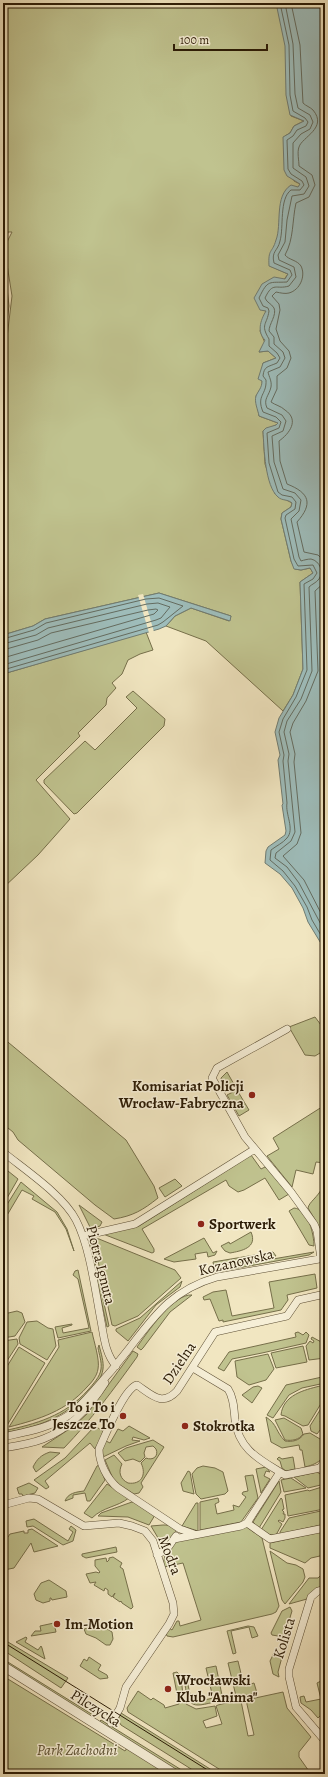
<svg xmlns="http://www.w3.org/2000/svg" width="328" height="1777" font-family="Alegreya,serif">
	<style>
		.green { fill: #c0c38f; stroke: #766f4a }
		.water { fill: #9ebdbb; stroke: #707c72 }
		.pier { fill: #f1e6c1 }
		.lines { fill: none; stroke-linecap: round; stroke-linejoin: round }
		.shore { stroke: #646c60; stroke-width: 1 }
		.minor-casing { stroke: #5c4e34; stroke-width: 8 }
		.tertiary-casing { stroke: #5c4e34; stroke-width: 10 }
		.minor { stroke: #f6efd7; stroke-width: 7 }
		.tertiary { stroke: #f6efd7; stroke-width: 9 }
		.tram { stroke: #2b1b05; stroke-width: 1 }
		.poi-dot { fill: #8f2418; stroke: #f6efd7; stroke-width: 1.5 }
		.labels { text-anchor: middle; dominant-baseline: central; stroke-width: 3; stroke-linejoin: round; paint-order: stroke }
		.poi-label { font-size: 15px; font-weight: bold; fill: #2b1b05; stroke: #f6efd7; text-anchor: start }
		.street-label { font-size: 15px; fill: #2b1b05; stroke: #f6efd7 }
		.park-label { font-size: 15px; font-style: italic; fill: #584d2e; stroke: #f6efd7 }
	</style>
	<rect width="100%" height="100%" fill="#f1e6c1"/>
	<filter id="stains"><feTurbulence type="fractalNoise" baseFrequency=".005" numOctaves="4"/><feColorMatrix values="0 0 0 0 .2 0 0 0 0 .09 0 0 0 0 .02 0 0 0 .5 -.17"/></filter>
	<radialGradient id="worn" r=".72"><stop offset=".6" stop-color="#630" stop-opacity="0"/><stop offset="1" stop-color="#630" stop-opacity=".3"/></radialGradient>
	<path class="green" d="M3,3H279L285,32L291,116L304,121L294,126L290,133L285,136L294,181L300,184L278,240L270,266L288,274L262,310L266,311L260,331L265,343L259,352L268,351L276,358L263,363L262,386L256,396L259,416L278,423L276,425L263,431L265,464L275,494L292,503L291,507L282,513L281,519L291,561L295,569L301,570L310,568L313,573L300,582L303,669L293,695L283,711L206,641L166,626L175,616L191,608L229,621L231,616L159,593L45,619L33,626L3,635V410L6,346L12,296L6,258V244L12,232H8L7,237L4,240L3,250L9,306L3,351Z
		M146,632L153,650L140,654L128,660L122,674L112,683L116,688L107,698L106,705L78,733L80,736L36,780L70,819L38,855L3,888V674Z
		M133,691L165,719L164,726L77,813L74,814L44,783V780L85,741L95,750L137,708L126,697Z
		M315,1017L321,1025L325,1023V1050L315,1056L305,1055L289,1027Z
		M3,1038L126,1140L154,1186L158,1198C143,1210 133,1216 114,1219L95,1205L18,1140L13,1132L3,1124Z
		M227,1072L235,1086L225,1092L221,1078Z
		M237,1090L249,1110L239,1116L227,1095Z
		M325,1105V1163L316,1162L313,1174L296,1170L292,1187L267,1156L279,1149L273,1138Z
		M251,1155L261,1169L265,1167L269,1169L289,1194L279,1200L265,1178L244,1190L238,1192L229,1186L226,1180L142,1229L154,1249V1252L152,1253L103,1234L139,1226Z
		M3,1167L18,1179L3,1205Z
		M175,1179L182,1186L165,1197L159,1188Z
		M21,1182L57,1212L67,1229L74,1251L66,1229L55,1212L32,1199L34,1196L22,1190L6,1217L3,1215V1211Z
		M322,1188L325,1189V1246L317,1223L308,1208C309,1202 318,1197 322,1188Z
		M79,1205L102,1222L100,1226L91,1229Z
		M294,1208C309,1209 314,1236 314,1246L309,1245L289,1211Z
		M251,1232C258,1248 241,1251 230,1253L225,1251L221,1246L229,1242L230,1244Z
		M93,1238L99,1239L175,1270L181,1278L138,1316L115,1326L112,1325Z
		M204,1238L213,1253L217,1251L215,1255L208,1257L207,1252L195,1254L196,1259L174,1262L164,1259Z
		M89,1240H90L109,1326L107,1327L89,1244Z
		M273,1252L276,1256L214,1267L213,1262Z
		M314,1252L309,1255L211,1273L212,1270L226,1267Z
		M78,1270L91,1331L58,1338L55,1327L72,1324V1325L62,1328L63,1333L89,1328L78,1279L73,1275L75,1271Z
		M315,1274L317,1288L287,1295L288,1300L281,1310L223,1322V1320L219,1321L210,1299L204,1300L203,1297L213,1292L226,1290L232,1316L274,1308L269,1282Z
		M182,1281L180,1287L156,1305L128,1341L116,1331V1329L140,1318Z
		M192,1295L170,1312L143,1348L141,1350L137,1347C146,1334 174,1293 192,1295Z
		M17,1311L22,1313L25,1322L15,1336L3,1338L4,1314Z
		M37,1321L48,1328L53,1329L56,1346L47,1360L20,1344L19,1338L27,1322Z
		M92,1332C94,1342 100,1360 98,1369C97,1376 92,1382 87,1387C66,1411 40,1419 9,1427L59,1347L58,1340Z
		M298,1332L303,1335L306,1332L309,1335L306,1343L262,1353L232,1359L224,1371L218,1368L229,1352L296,1337L295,1333Z
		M312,1337L325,1344V1358L309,1360L306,1346L310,1341L313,1343L314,1341L311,1339Z
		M17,1339L18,1344L3,1367V1341Z
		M99,1345C101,1353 104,1362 103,1369C102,1379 94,1386 88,1393C63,1418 39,1427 3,1433V1431C36,1424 65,1416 88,1390C93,1384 100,1377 101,1369C102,1362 99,1354 98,1348Z
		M303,1346L307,1362L276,1368L271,1353Z
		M19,1347L45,1363L6,1427L3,1428V1373Z
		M133,1351L138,1354L137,1357C114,1389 91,1420 64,1448L42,1447L74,1426L87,1414Z
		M268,1354L274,1369L266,1380L249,1385L237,1377L235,1361Z
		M322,1377L325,1379V1383L302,1388L289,1395L273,1418L267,1415L286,1385Z
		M258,1386L262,1388L252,1403L242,1395L253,1387Z
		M320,1386L325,1388V1397L308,1425L303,1426L285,1416L281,1415C283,1395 304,1390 320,1386Z
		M325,1402V1414L320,1422L324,1425L317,1434L311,1431L310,1426Z
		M266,1417C278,1425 275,1431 285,1441C292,1442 299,1441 304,1434L310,1433L325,1442C325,1458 321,1463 305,1467L302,1450H300L299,1445L282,1448L271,1442Z
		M284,1418L301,1428L303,1434C299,1440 292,1441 285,1440L275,1420Z
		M95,1426L104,1432L95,1449L90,1443L45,1481L49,1487L46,1489L34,1480L65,1458Z
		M129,1426L150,1438L144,1440L133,1437L132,1440L140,1441L126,1446L103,1457L102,1450L106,1441L110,1443L118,1429L123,1431Z
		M153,1440L164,1447L141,1483L143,1487L139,1493L134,1494L114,1481L105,1460L114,1455L122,1464C118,1472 120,1479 128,1483C141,1485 147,1475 141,1463L146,1458C153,1461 159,1456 156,1449L153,1446L146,1447L144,1453L145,1457L140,1462L133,1459L125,1461L118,1453L126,1448Z
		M50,1452L60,1453L36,1472L33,1467C37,1459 41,1455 50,1452Z
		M279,1457L282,1459L293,1457L295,1469L286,1471L282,1468L280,1461L277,1459Z
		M99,1465L105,1480L90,1501H87L85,1493L73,1495V1498L65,1501C68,1493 76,1492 84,1491L97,1466Z
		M203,1466L215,1468L223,1472L228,1491L225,1494L201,1499L196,1494L192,1474L197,1468Z
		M266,1467L270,1472L266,1471L264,1476L270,1479L261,1493L256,1469Z
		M188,1471L190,1472L194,1494L183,1491L181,1483Z
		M317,1472L325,1477V1484L308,1488L294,1477Z
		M253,1475L258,1498L241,1522L200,1530V1502L218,1498L219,1502L215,1504L217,1514L234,1510L233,1505L239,1507L246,1497L242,1494L243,1492L248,1491L245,1476Z
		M291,1478L306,1488L284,1492L281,1480Z
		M279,1481L281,1492L259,1528L253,1522Z
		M29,1483L38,1488L35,1493L23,1496L22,1494H19L17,1488Z
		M107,1484L129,1498C117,1507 103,1507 92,1518L84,1513Z
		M325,1486L324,1509L288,1516L285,1495L308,1490L309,1491Z
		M281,1498L282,1499L284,1509L282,1510L284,1512L283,1514H285V1518L283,1522L279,1520L278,1521L282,1524L276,1535H270L261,1530Z
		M132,1502H135L155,1515L149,1525L128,1517L98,1516L101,1513Z
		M196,1503H198V1531L182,1526Z
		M325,1510V1524L280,1534V1532L289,1518Z
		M34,1519L68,1541L73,1532L69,1529L71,1526L76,1530L73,1541L63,1545L33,1526L27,1527L26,1521Z
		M163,1525C169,1525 174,1526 176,1532L164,1548L151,1526Z
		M247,1527L262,1538L279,1606L276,1612L272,1614L173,1637L167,1636L166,1633L169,1628L172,1630L177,1621H179L180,1626L201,1620L183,1563L164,1567C162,1555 170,1543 182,1538Z
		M32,1529L58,1546L34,1552L31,1543L14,1568L4,1570L3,1544L10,1534L24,1531V1533H28V1530Z
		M325,1531V1547L320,1556L311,1558L305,1563L270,1548V1543Z
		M116,1547L117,1552L86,1558L82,1556V1554Z
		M270,1551L287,1563L296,1565L303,1569L305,1577L303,1582L285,1604L282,1600Z
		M113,1557L122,1563L120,1567L123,1569L133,1607L131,1609L122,1603L121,1601L120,1602L113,1597L115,1593L112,1597L108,1594V1590L105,1588L104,1591L94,1585L96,1582L90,1583L86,1574L96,1572L99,1573L100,1572L95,1566V1560L106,1558L107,1562L109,1560V1558Z
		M323,1573H325V1586L315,1589L307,1599L289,1604L309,1578H318Z
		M49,1580L66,1591L67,1597L52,1600L51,1598H50V1601L43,1603L36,1600L34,1594L41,1583Z
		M290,1607L292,1611L284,1637L272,1635L271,1633L282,1611Z
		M54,1623L56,1632L31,1636L35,1631H41L40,1626Z
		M101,1625L112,1632L113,1639L110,1645H106L96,1638L86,1634L84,1629Z
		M248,1626L254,1627L258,1636L252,1638L249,1627L231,1631L236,1653L233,1654L227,1631Z
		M26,1637L27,1638L25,1642L38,1650L41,1646L42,1648L45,1659L16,1642Z
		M3,1639L68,1678L61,1688L3,1650Z
		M274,1653H279L282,1657L278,1672L279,1677L273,1674L270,1661Z
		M89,1657L101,1665L98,1670L107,1675L108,1678L100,1679L80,1666L84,1659L87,1661Z
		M3,1659L93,1715L91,1718L3,1662Z
		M238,1661L244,1686L254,1683L257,1693L226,1699L236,1696L228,1663Z
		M216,1666L223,1700C192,1707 188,1712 184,1677L186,1676L192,1703L213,1698L206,1668Z
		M177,1672L181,1676L183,1696L186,1704L196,1709L215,1706L217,1716L203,1721L206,1728L222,1724L216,1706L218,1705L238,1700L241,1701L248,1736L254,1735L246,1700L283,1692L287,1708L311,1737L299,1752V1757L311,1774H227L128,1712L127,1708L138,1691L151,1700L153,1698L164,1705L165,1708L179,1704L173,1673Z
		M3,1676L125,1751L127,1748L168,1774H3Z
		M325,1679V1702L321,1707L322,1712L325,1713V1723L322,1722L323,1720L320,1716L318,1718L311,1710L301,1703L300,1697L304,1696L306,1702L321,1699L317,1683Z
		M121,1713L218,1774H199L121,1725L118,1720Z
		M101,1720L188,1774H181L99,1722Z"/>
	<path class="water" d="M276,3H325V950L308,922L303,908L292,888L280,874L265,863L266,851L268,847L285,835L286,831L282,805L283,804L278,760L280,755L275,732L279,718L293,695L303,669L300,582L313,573L310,568L301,570L294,569L291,561L281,519L282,513L291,507L292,503C288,499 282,501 278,497C265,486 264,448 263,431L266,428L276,425L278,423L259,416C258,410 254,402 256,396C258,391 262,388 262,381L258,379L263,363L276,358L268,351L259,352L265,340C257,332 260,321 266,311L260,310L254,298L262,284L274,277L285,279L288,274L269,266C268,248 272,254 276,240C282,225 274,196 291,185L298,187L300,184L287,176L284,170L283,137L290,133L294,126L304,121L290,115L286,95L285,46Z
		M159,593L231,616L230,621L191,608L175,616L166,626L159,629L3,674V635L33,626L45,619Z"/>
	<path class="pier" d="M143,594L154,632L149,633L138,595Z"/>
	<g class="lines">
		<path class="shore" d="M280,3L289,45L290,95L293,111L305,118L308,122L306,126L297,130L293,136L287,140L288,169L291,174L302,181L304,185L300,190H291C279,199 284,227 280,241C278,251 271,251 274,263L290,270L292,275L287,282C269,283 268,279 259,298L263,306L268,308L269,311C267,325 260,324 269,339V346L277,353L280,358L277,363C268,367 264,366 263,376L266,380C267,395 256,395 263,412L276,417L281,422L279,428L267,433L269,463L278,492L282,495L292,497L296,502L295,509L286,515L285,518L294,559L298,566L313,565L317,573L313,579L304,584L307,670L296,697L283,719L279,732L284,755L283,761L287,803C285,814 295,829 287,838C283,843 276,846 271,850L270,860L283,871L295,886L307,907L312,920L325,942
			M285,3L293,44L295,94L298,108L310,115L313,122L310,129L301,134L293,143V168L306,177L309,186L304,194L292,196L287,220L285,242L278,255L279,260L294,267L296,277L289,286C276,290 273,281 265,298C267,303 271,303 274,308C277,315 269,324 269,331L274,337V344L283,352L285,358L280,367L268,372C269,377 272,381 271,387C269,396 263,399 267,408L282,415L286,421L283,431L272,436L274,462L283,489L295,493L301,500L299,511L291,519L299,557L301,561C304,560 308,559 311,559C320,561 324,572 319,579C316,583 312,584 309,587L312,671L301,699L287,721L284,732L289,754L288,761L295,832L291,841L276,853L275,858L287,867L299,883L325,932
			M291,3L300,45L303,103C306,106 310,107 313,110C328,128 302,137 299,147C297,152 299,161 299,166L312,175L315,185L309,197L296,203C292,221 294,239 285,255C289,260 297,260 301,266C306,276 300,290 289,293C285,294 281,293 276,292L272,296L279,304L280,310L276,329L280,341L289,351L291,358L287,368L277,376V389L271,402C275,405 281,406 285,410C300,420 289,434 279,441L280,461L287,484C310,493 313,504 297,522L304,552L318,555L325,562
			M325,582L315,591L318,671L306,701L293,723L290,732L295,754L294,762L301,833L297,844L283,856L304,880L325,921
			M3,639L34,630L46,623L146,599L159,598L183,606L163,622L158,625L3,670
			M3,644L36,635L48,628L147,604L158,603L170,607L161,618L156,620L3,665
			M3,650L38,640L51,633L148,610L156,609L158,610L154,614L3,658"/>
		<defs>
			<path id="minor" d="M287,1029L217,1068L212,1078L245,1137L291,1192L314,1224L317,1231L321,1259
				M3,1152C25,1170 63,1195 76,1220C90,1247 95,1290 101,1321C104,1337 105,1353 116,1366
				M83,1236L135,1224L255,1149
				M193,1368L228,1389C234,1398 234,1410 235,1420C239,1451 261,1460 285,1475L320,1468L325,1460
				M3,1437C25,1432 50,1428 69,1415C80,1407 88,1397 97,1387C108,1375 118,1363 128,1350C155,1315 172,1290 217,1277L325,1258
				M3,1448C16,1446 30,1444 43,1439C69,1429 90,1407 105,1383
				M3,1505L29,1498L38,1499L84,1526L119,1523L132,1526L145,1531L153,1541L173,1603L174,1614L169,1624L126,1687L120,1708L111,1723
				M247,1523L270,1539L325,1528
				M194,1534L180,1529L118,1488C107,1479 99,1463 99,1449C105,1436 124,1388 137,1385C152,1395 162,1407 177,1391L215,1332L287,1316L298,1300L325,1294
				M174,1539L241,1526L247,1523L280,1472
				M157,1555L167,1549L176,1536
				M325,1589L318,1591L311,1597L289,1669V1677L296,1707L325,1741"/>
			<path id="tertiary" d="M3,1666L175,1774"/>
		</defs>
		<use href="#minor" class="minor-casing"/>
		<use href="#tertiary" class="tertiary-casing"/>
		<use href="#minor" class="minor"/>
		<use href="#tertiary" class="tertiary"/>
		<path class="tram" d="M3,1642L214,1774"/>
	</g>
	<g class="poi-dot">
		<circle cx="252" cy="1095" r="4"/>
		<circle cx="201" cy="1224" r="4"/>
		<circle cx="123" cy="1416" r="4"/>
		<circle cx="185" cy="1426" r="4"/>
		<circle cx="57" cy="1624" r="4"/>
		<circle cx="168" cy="1689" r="4"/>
	</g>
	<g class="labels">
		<g class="poi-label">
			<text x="244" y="1086" text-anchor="end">Komisariat Policji<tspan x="244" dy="17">Wrocław-Fabryczna</tspan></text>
			<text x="209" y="1224">Sportwerk</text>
			<text x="115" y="1407" text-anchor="end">To i To i<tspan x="115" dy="17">Jeszcze To</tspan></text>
			<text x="193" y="1426">Stokrotka</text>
			<text x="65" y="1624">Im-Motion</text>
			<text x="176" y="1680">Wrocławski<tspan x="176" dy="17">Klub "Anima"</tspan></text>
		</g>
		<g class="street-label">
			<text transform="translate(236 1262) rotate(-13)">Kozanowska</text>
			<text transform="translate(101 1265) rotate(76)">Piotra Ignuta</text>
			<text transform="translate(179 1363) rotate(-56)">Dzielna</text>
			<text transform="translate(170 1555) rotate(69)">Modra</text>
			<text transform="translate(284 1638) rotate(-73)">Kolista</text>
			<text transform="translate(96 1708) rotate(32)">Pilczycka</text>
		</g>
		<g class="park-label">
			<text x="77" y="1750">Park Zachodni</text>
		</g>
	</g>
	<rect width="328" height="1777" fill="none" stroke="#f1e6c1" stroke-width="16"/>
	<rect x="4" y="4" width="320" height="1769" fill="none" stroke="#2b1b05" stroke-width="2"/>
	<rect x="8" y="8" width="312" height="1761" fill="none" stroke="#2b1b05"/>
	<path d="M174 44v6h93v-6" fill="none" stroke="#2b1b05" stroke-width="2"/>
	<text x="180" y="44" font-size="12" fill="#2b1b05" stroke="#f6efd7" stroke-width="3" paint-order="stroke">100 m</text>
	<rect width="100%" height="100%" filter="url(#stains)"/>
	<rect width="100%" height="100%" fill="url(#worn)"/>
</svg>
